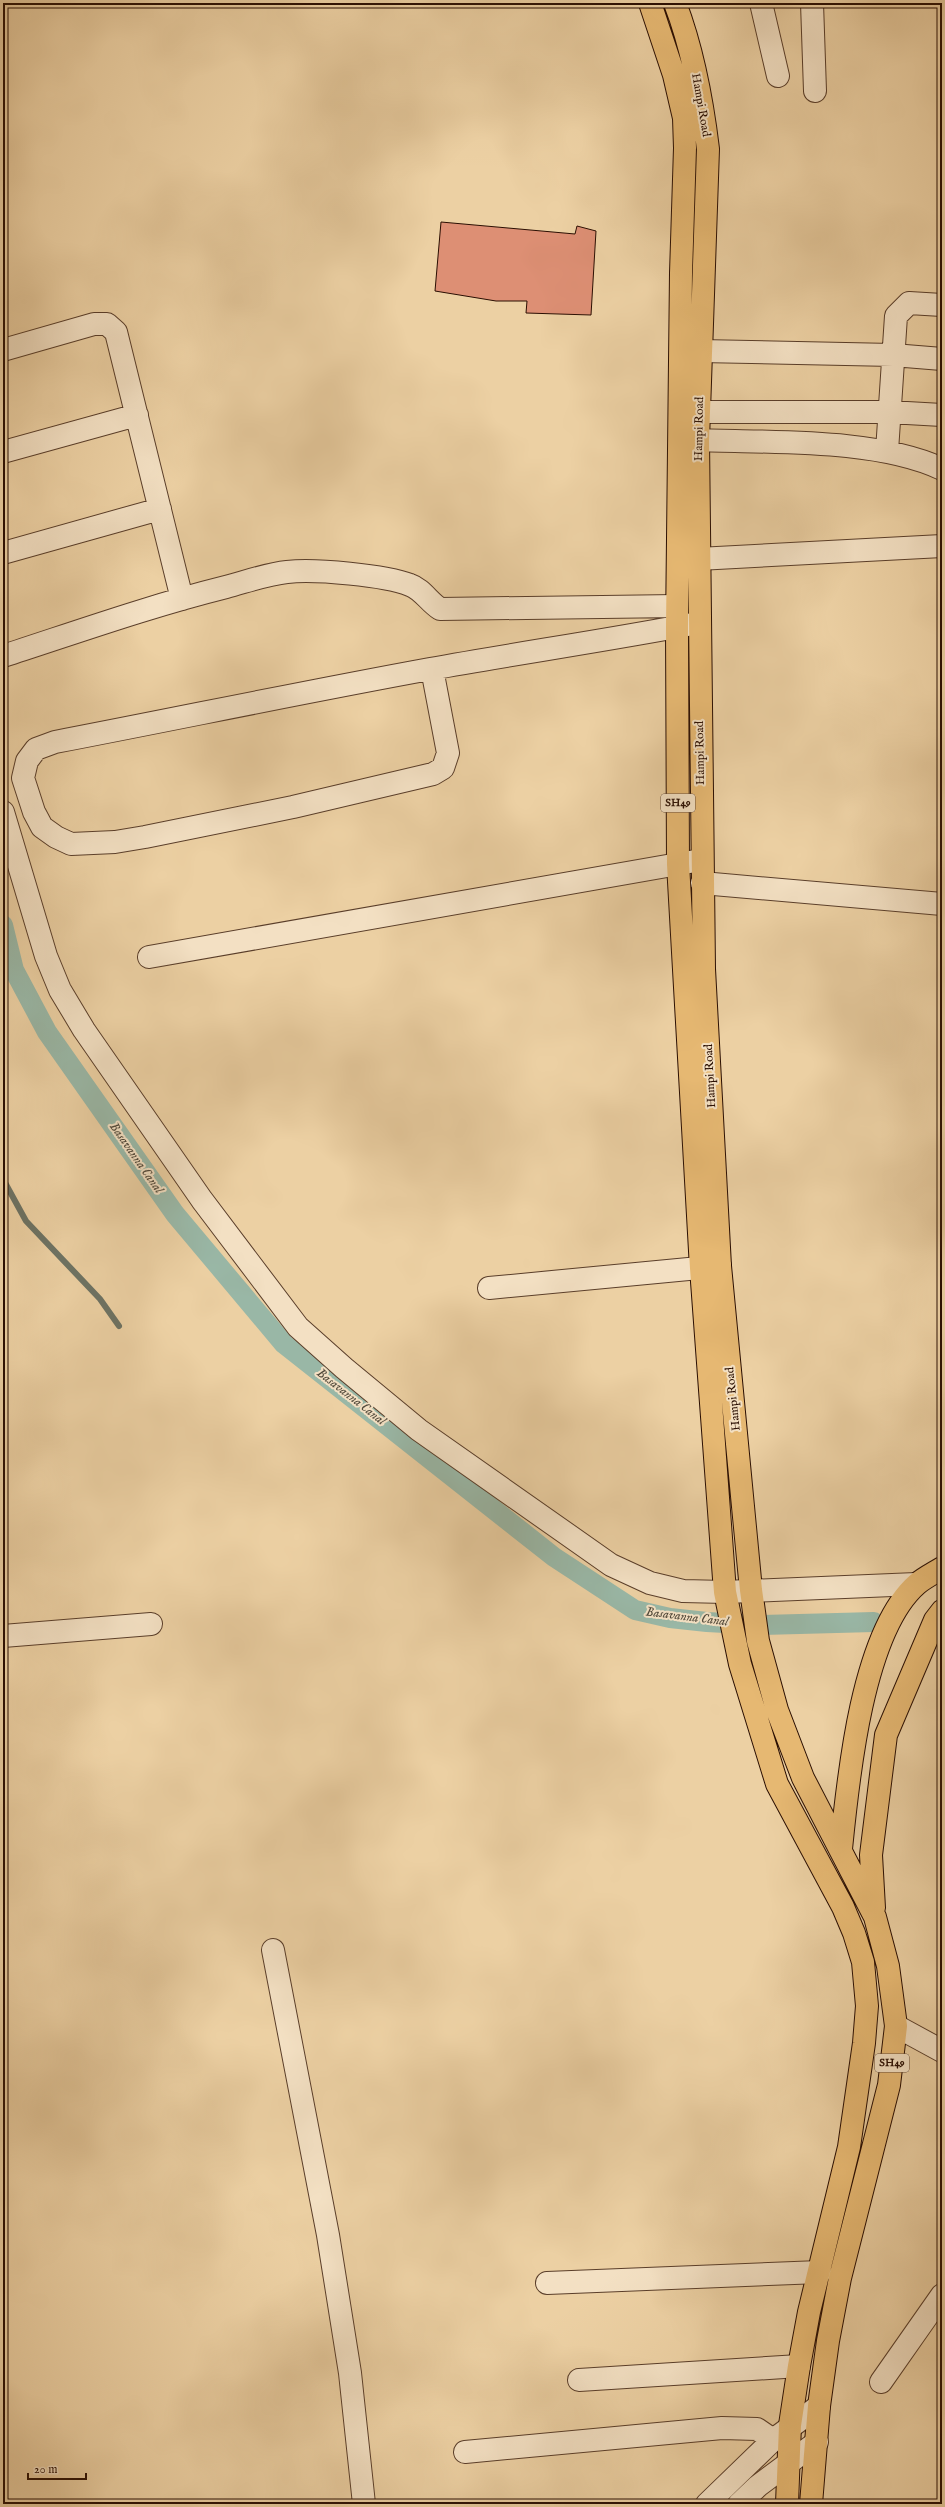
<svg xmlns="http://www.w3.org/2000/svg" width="945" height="2507" font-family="'IM FELL English',serif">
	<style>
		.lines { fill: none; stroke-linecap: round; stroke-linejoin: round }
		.stream { stroke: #6d7364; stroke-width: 6 }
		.canal { stroke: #99b7a6; stroke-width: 20 }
		.building { fill: #dd8f74; stroke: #2a0e02 }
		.minor-casing { stroke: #5a3e2a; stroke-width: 24 }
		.major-casing { stroke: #2a0e02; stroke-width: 24 }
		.minor { stroke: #f3e0c3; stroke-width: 22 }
		.major { stroke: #e6b872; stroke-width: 22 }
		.labels { text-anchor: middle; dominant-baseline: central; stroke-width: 4; stroke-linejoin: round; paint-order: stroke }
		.shield { fill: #f3e0c3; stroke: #664d3c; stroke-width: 1 }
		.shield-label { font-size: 11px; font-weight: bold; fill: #2a0e02 }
		.street-label { font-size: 12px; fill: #2a0e02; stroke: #f3e0c3 }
		.water-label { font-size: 13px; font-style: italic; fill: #51493b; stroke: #f3e0c3 }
	</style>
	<rect width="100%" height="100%" fill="#ecd0a3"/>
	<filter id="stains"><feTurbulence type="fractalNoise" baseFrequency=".005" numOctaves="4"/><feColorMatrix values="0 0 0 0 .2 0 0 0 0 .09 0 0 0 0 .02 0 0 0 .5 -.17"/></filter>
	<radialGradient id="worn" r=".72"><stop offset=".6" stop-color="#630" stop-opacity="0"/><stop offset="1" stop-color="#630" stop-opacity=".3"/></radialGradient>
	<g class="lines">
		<path class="stream" d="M3,1179L26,1221L100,1299L119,1326"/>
		<path class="canal" d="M3,925L14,970L47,1032L175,1214L284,1344L554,1557L635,1610L670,1618L707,1622L762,1625L874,1622"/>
	</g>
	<path class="building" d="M441,222L575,234L577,226L596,231L591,315L526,313L527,301H496L435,291Z"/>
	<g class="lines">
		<defs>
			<path id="minor" d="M761,3L778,76
				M812,3L815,91
				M3,350L94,324H107L116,332L182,599
				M700,351L893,355L942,359
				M699,412H889L942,415
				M698,440C771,443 876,438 942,469
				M887,451L896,316L909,303L942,305
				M3,452L137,415
				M3,553L160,509
				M698,559L942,546
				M3,656C77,632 150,606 226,587C245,582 267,574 287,572C315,569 385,575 410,585C422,589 429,602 440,609L677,606
				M432,669L448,753L443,768L433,774L293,807L145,837L115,842L71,844L56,837L42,827L34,812L23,778L27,761L36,749L55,742C180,718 304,692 430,669C519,653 609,640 698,623
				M3,812L46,956L60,990L84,1030L202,1200L298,1327L344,1368L419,1430L611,1565L650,1583L683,1591L725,1592L916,1584
				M702,883L942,904
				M149,957L701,860
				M489,1288L720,1266
				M3,1636L151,1624
				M273,1950L328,2235L350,2373L364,2504
				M896,2026L942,2051
				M547,2283L820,2272
				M579,2380L799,2366
				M881,2382L942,2295
				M465,2452L722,2428L757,2429L773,2440
				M707,2504L773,2440L819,2406
				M739,2504L758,2486L817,2442"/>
			<path id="major" d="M650,3L674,75L684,118L685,148L681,273L677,627L678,864L701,1268L725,1592L740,1664L777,1784L843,1907L854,1933L863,1962L867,2006L864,2043L849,2147L809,2312L799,2366L790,2425L787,2504
				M675,3C693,50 702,99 708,149L698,440L704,969L720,1266L751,1590L758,1641L777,1710L803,1778L875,1917L888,1966L896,2026L889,2085L840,2278L828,2341L819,2406L811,2504
				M841,1849C848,1779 862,1632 917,1584C924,1578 934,1573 942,1568
				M874,1908L871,1855L886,1735L935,1620L942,1611"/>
		</defs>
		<use href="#minor" class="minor-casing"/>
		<use href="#major" class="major-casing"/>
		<use href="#minor" class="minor"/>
		<use href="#major" class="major"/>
	</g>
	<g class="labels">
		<g class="shield">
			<rect x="661" y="794" width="34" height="18" rx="3"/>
			<rect x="875" y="2054" width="34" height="18" rx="3"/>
		</g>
		<g class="shield-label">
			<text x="678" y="803">SH49</text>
			<text x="892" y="2063">SH49</text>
		</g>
		<g class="street-label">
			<text transform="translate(701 105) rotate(80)">Hampi Road</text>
			<text transform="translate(699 429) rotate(-89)">Hampi Road</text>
			<text transform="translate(700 753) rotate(-91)">Hampi Road</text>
			<text transform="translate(710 1076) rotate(-93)">Hampi Road</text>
			<text transform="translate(733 1399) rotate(-96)">Hampi Road</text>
		</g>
		<g class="water-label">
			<text transform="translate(136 1158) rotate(55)">Basavanna Canal</text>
			<text transform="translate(351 1397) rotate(38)">Basavanna Canal</text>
			<text transform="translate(687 1617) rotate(7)">Basavanna Canal</text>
		</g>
	</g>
	<rect width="945" height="2507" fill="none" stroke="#ecd0a3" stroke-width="16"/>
	<rect x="4" y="4" width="937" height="2499" fill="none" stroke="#2a0e02" stroke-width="2"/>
	<rect x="8" y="8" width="929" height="2491" fill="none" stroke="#2a0e02"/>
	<path d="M28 2473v6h58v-6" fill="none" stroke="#2a0e02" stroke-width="2"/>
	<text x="34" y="2473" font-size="12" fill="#2a0e02" stroke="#f3e0c3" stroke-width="3" paint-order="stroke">20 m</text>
	<rect width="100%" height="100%" filter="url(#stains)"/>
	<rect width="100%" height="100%" fill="url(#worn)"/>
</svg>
